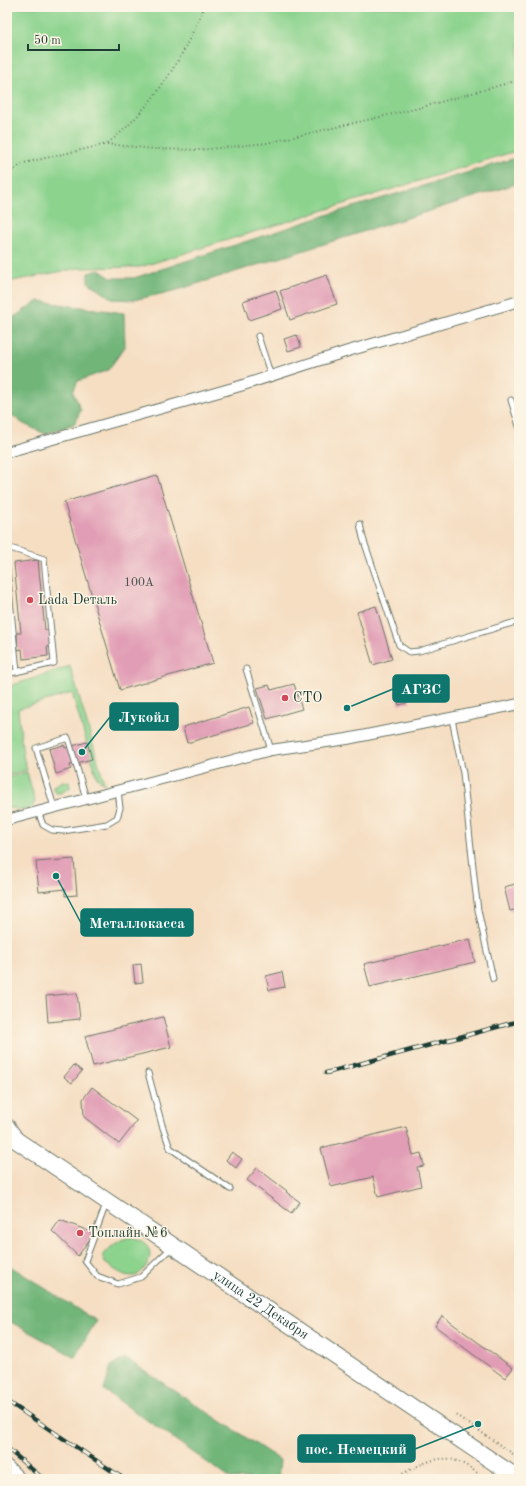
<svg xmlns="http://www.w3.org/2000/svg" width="526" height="1486" font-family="'Old Standard TT',serif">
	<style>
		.green { fill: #8cd38e; stroke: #568861 }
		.forest { fill: #71b579; stroke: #487956 }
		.building { fill: #e19db5 }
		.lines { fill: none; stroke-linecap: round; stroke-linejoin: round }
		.lane-casing { stroke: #6a7566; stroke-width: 7 }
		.street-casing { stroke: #6a7566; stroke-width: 12 }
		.primary-casing { stroke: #6a7566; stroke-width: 18 }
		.path { stroke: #6a7566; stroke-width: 2; stroke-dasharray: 1 3; stroke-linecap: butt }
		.lane { stroke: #fff; stroke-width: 5 }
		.street { stroke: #fff; stroke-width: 10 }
		.primary { stroke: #fff; stroke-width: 16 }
		.rail-casing { stroke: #1f3d34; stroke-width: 4.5 }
		.rail { stroke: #fcf5e5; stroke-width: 3; stroke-dasharray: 9; stroke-linecap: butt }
		.poi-dot { fill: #d1495b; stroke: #fcf5e5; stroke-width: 1.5 }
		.labels { text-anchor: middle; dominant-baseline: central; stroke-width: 3; stroke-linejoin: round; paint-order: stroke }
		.number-label { font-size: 12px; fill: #505554 }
		.poi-label { font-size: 14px; fill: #1f3d34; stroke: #fcf5e5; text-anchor: start }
		.street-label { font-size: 14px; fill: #1f3d34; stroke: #fcf5e5 }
		.leader { fill: none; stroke: #0f766e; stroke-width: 1.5 }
		.callout-dot { fill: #0f766e; stroke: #fcf5e5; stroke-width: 1.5 }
		.callout { fill: #0f766e; stroke: #0f766e; stroke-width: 1.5 }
		.callout-label { font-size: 15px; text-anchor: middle; font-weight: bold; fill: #fff }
	</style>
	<rect width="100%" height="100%" fill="#fcf5e5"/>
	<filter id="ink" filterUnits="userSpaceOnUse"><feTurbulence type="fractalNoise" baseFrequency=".025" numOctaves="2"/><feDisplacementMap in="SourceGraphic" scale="8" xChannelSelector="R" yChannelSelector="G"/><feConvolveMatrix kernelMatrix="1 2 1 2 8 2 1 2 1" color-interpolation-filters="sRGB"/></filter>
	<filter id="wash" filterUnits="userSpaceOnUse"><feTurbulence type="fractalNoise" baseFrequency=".012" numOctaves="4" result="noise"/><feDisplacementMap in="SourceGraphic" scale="16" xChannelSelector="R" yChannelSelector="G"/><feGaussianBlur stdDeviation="0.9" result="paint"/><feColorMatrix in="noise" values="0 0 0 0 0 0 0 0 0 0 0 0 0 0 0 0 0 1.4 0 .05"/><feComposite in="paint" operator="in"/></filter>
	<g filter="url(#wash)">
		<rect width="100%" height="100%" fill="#f5dec2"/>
		<path class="green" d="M7,7H519V150L140,267L79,268L7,282Z
			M70,666L105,785L97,778L72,693L18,709L23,756L27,770L9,775L8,772L7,773V687Z
			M27,772L35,801L33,806L29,810L7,808V780L10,779L9,777Z
			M63,781L69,782L70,788L61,793H56L53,789V786Z
			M130,1237C150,1240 156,1255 143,1270C139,1274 138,1276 132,1276C122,1276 113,1268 105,1263L103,1256C111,1246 118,1240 130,1237Z"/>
		<path class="forest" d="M519,157V183L174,291L134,300L112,299L88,282V273L99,270L111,278H134L330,214Z
			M38,301L124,313L125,347L108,370L78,381L73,392L81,410L74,424L45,434L22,423L7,411L8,321Z
			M7,1264L96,1321L75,1357L7,1320Z
			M125,1358L280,1460L278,1479H231L104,1390L111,1366Z"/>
		<g id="blocks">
			<path class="building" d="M327,275L337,304L290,320L280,291Z
				M276,290L282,309L249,320L243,301Z
				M297,335L301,347L288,351L284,339Z
				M157,475L213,663L120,690L64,502Z
				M38,560L45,630H49L51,647H47L48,656L23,659L22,649L18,650L17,633H21L14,563Z
				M376,606L392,659L373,665L357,612Z
				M294,684L302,709L267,719L257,688L269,685L271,690Z
				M406,688L410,702L399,705L395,692Z
				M249,707L254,723L187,743L183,727Z
				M87,742L92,759L70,765L71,769L56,774L49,749L64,745L65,748Z
				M74,859L77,895L65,896V889L39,892L36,862Z
				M519,883V909L510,911L504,887Z
				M470,939L475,962L370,987L364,964Z
				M141,964L143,982L135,983L133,965Z
				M282,972L285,987L269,990L266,976Z
				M77,993L80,1019L48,1022L46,996Z
				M163,1017L171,1047L93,1066L85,1036Z
				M74,1065L82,1071L72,1083L64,1077Z
				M92,1087L137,1121L119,1144L84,1117L83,1099Z
				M406,1127L413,1155L421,1153L424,1166L417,1167L421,1186L378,1197L373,1177L331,1187L321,1148Z
				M232,1152L242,1159L236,1168L226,1160Z
				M257,1168L287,1191L286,1192L300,1202L291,1213L247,1180Z
				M60,1220L94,1233L78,1256L52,1231Z
				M442,1316L513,1368L505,1378L435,1326Z"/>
		</g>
	</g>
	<g filter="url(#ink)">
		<use href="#blocks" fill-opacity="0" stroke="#6a7566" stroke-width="1"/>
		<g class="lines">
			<defs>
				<path id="lane" d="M258,336L271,376
					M511,400L519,426
					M360,524L363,538L399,645L409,652L419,651L519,621
					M7,547L44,559L54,663L7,674
					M7,569L17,672
					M246,669L271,750
					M452,719L463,773L475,886L478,910L493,979
					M54,807L36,748L68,738L86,798
					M38,811L43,825L52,830L63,831L107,824L117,818L120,808L118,790
					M148,1073L162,1125L170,1148L230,1189
					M106,1204L85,1261L97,1276L118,1284L141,1277L172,1247"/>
				<path id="street" d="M7,452L240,386L348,351L519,301
					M7,820L271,750L347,739L519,704
					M7,1465L21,1479"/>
				<g id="primary">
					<path id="s1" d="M7,1127L16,1140L519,1479"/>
				</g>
			</defs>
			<use href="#lane" class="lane-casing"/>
			<use href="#street" class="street-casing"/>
			<use href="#primary" class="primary-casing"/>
			<path class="path" d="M108,143C134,123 157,95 174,67C186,48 195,27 204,7
				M7,178L12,171L24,163L107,144L154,149L199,150L267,143L419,108L519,80
				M456,1415L519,1458
				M392,1479C412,1470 437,1451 459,1462C469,1466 477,1473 486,1479"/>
			<use href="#lane" class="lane"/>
			<use href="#street" class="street"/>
			<use href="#primary" class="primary"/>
			<defs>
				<path id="rail" d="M326,1073L519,1021
					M7,1401L124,1479
					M7,1448L43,1479"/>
			</defs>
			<use href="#rail" class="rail-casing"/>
			<use href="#rail" class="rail"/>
		</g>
	</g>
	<g class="poi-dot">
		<circle cx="30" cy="600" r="4"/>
		<circle cx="285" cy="698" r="4"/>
		<circle cx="80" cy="1233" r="4"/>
	</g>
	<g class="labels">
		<g class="number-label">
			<text x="139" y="583">100А</text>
		</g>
		<g class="poi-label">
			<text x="38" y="600">Lada Dеталь</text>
			<text x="293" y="698">СТО</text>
			<text x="88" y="1233">Топлайн №6</text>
		</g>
		<g class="street-label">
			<text stroke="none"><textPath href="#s1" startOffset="311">улица 22 Декабря</textPath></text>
		</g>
	</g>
	<path class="leader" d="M347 708L393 689M82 752L110 717M56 876L81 923M478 1424L415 1449"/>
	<g class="callout-dot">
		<circle cx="347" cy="708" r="4"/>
		<circle cx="82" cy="752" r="4"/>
		<circle cx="56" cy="876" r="4"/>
		<circle cx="478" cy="1424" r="4"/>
	</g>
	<g class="callout">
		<rect x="393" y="675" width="56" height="27" rx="4"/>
		<rect x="110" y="703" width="68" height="27" rx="4"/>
		<rect x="81" y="909" width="112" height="27" rx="4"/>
		<rect x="298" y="1435" width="117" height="27" rx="4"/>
	</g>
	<g class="callout-label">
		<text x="421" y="694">АГЗС</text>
		<text x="144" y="722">Лукойл</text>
		<text x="137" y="928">Металлокасса</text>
		<text x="356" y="1454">пос. Немецкий</text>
	</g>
	<rect width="526" height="1486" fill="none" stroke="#fcf5e5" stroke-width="24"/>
	<path d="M28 44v6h91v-6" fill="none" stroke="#1f3d34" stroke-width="2"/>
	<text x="34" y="44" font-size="12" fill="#1f3d34" stroke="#fcf5e5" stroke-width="3" paint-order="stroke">50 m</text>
</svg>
